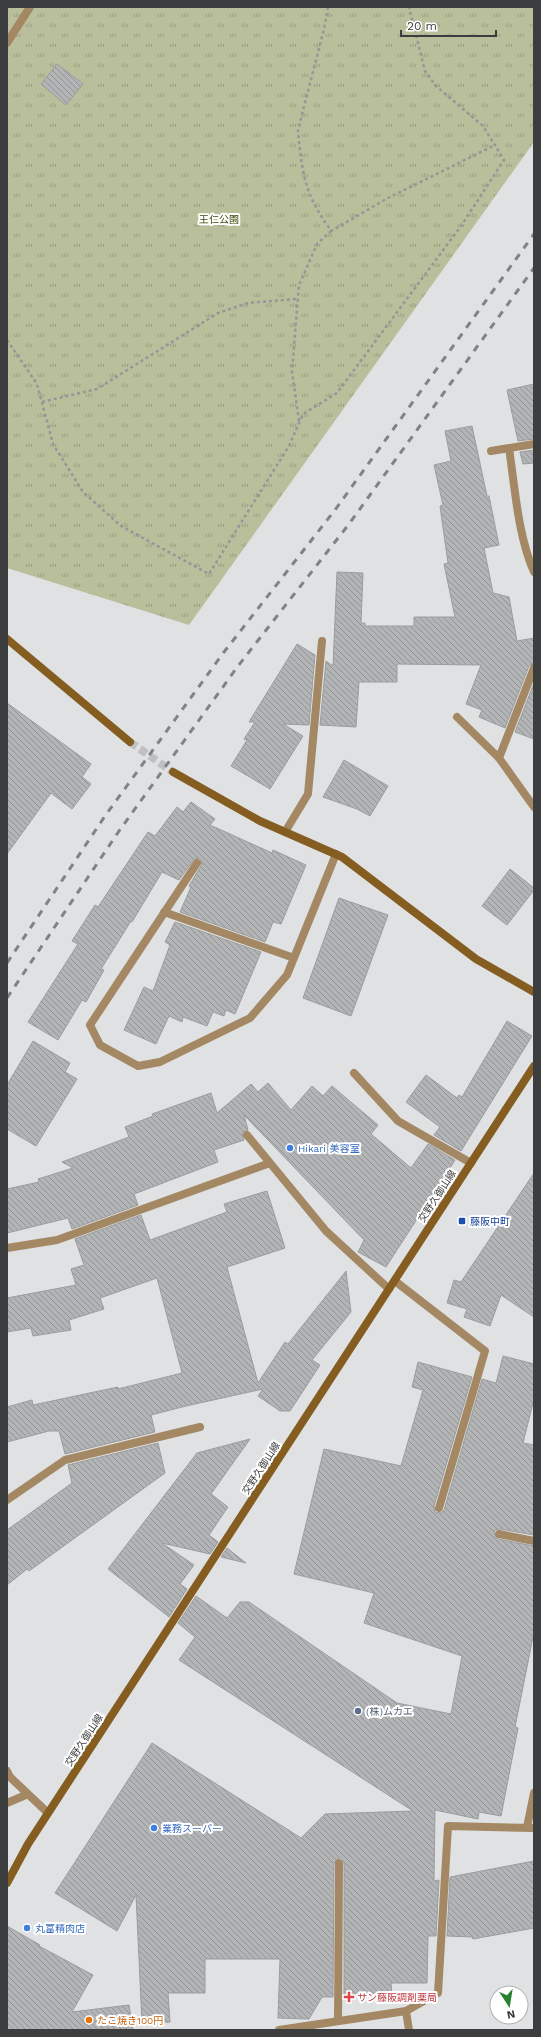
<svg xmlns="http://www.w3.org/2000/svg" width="541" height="2037" font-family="'Work Sans','Noto Sans JP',sans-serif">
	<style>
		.grass { fill: url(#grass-tufts) }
		.building { fill: url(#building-back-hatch); stroke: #9b9c9e }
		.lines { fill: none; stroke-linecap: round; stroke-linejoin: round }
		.secondary-tunnel { stroke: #bec0c2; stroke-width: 8; stroke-dasharray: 8 4; stroke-linecap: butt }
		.path { stroke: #959698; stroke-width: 2.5; stroke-dasharray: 3 3; stroke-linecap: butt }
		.lane { stroke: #a48864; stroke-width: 8 }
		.street { stroke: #a48864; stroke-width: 8 }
		.secondary { stroke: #855d21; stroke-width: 8 }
		.rail { stroke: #818283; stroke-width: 3; stroke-dasharray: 7 7; stroke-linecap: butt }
		.shop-dot { fill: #3f7fe0; stroke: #fff; stroke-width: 1.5 }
		.transit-dot { fill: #1a4fb4; stroke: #fff; stroke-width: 1.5 }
		.service-dot { fill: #5c6f8a; stroke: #fff; stroke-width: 1.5 }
		.health-dot { fill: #e0444e; stroke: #fff; stroke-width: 1.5 }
		.food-dot { fill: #e8710a; stroke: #fff; stroke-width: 1.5 }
		.labels { text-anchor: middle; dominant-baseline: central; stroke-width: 4; stroke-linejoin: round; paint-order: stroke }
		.park-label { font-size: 10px; fill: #3d4401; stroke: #fff }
		.shop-label { font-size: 10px; fill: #366cbe; stroke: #fff; text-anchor: start }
		.street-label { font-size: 10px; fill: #3c3d3e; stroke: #fff }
		.transit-label { font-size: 10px; fill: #164399; stroke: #fff; text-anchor: start }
		.service-label { font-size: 10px; fill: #4e5e75; stroke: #fff; text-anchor: start }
		.health-label { font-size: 10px; fill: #be3a42; stroke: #fff; text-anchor: start }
		.food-label { font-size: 10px; fill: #c56008; stroke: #fff; text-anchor: start }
	</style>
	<defs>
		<pattern id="grass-tufts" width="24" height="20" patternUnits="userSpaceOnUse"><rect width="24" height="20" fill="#b9bf9b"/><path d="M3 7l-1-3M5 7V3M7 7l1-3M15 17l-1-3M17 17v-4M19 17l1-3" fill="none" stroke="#989c80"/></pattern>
		<pattern id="building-back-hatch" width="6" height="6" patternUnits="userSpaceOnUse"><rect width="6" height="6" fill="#b2b4b5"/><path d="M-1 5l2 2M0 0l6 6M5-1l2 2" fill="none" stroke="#929495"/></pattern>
	</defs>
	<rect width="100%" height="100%" fill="#dfe1e3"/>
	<path class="grass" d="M7,7H534V142L189,625L7,568Z"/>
	<path class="building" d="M57,64L83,84L66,105L41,84Z
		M534,384V439L518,441L507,390Z
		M472,426L487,496H489L499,545L484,548L493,593L509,597L517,641L534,638V663L529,666L505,728L479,717L482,710L466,704L481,665L397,664V682H359L356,727L320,725L326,661L333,666L337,572L363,573L361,623H365V626H414V617H455L444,564L448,563L440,506L443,505L434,465L451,461L445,431Z
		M534,450V463L523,464L520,452Z
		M297,644L315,655L309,725L283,724L303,736L270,789L231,766L247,740L244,739L255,722H249Z
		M534,683V739L515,732Z
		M7,703L91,764L82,777L91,784L72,809L51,793L7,854Z
		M344,760L388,786L370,816L357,809L323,797Z
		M191,802L215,819L210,825L272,853L273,850L306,865L281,924L273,922L265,942L180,912L191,887L189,886L202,864L200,859L195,858L179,880L162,872L132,922L131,921L101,969L104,970L86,1002L82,1000L58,1040L28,1022L78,944L72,941L95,905L98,907L148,832L155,836L177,807L183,812Z
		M510,869L534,888V890L507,925L482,906Z
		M339,898L388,915L351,1016L303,998Z
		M175,922L261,952L235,1014L226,1010L224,1016L213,1012L207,1026L183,1017L182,1022L169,1016L156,1044L124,1030L144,987L153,991L170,945L165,942Z
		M507,1021L532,1036L461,1151L434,1135L440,1127L406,1102L426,1075L457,1098L459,1095L462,1097Z
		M33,1041L70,1063L65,1072L77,1079L36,1146L7,1129V1085Z
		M268,1083L291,1110L312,1086L323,1096L332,1086L378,1125L371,1134L411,1168L428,1144L455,1160L386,1267L358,1252L364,1240L244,1115L248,1130L242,1133L244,1140L214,1150L218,1162L134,1194L138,1205L72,1229L68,1218L7,1233V1189L39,1182L38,1179L73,1168L62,1162L129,1137L125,1127L153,1116L152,1114L211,1093L217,1113L251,1084L258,1092Z
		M534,1173V1317L501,1295L490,1326L464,1317L467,1309L447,1303L454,1280L461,1282Z
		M267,1191L285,1248L227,1267L258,1383L285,1342L288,1344L346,1271L351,1312L312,1360L320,1365L290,1411H280L258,1396L263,1389L186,1406L151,1415L155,1432L65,1454L59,1431H49L7,1442V1407L32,1400L33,1405L118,1387V1389L182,1373L157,1278L100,1298L104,1309L69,1320L71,1330L33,1336L31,1328L7,1332V1298L76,1285L71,1269L84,1265L75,1239L141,1215L150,1240L227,1212L224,1204Z
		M503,1356L534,1364V1399L523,1443L534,1445V1535L500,1529L495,1530L494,1533L498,1539L534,1546V1632L515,1727L518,1728L501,1816L479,1812L478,1819L435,1810L434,1881L439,1880L436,1936H428L427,1983H391L392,1995L344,1996V1863L342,1858H339L334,1863L333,1997H322L309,2019L278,2018L280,1959H205V1993H168L170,2022L142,2023L136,1895L117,1931L55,1893L152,1743L301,1838L325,1814L413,1811L179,1660L195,1637L178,1623L196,1596L227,1618L240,1602H249L397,1703L451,1714L462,1656L364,1623L374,1593L294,1574L324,1449L401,1466L423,1390L412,1387L418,1362L472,1377L434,1506L435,1512L441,1513L444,1510L482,1379L496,1383Z
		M250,1439L211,1494L228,1507L209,1535L218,1542L210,1554L162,1543L194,1565L180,1584L187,1589L169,1617L108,1569L197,1453Z
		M158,1443L165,1473L29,1571L27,1569L7,1585V1530L72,1483L68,1465Z
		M227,1548L246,1563L221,1557Z
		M534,1861V1928L473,1939L472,1937L447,1936L450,1877Z
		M7,1926L40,1945L39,1946L93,1975L72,2012L129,2005L133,2030H7Z"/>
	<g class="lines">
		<path class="secondary-tunnel" d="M130,742L173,772"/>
		<path class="path" d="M328,7L324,29L298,130C300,155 303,185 316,207C320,215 326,223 331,231L388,198L495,145
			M7,340L37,384L53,444L83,492L121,526L209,574L289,446L303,414L337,393L461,226L504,160L483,126L436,86L425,71L409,7
			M42,402L97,389L218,313L248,303L297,299
			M299,421L292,371L299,285L317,244L331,231"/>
		<path class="lane" d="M7,43L30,7
			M509,448C515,488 518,536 534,572
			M491,451L534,444
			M457,717L499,758L534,807
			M499,758L534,668
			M285,832L308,794L322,641
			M197,863L90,1025L100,1045L138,1066L160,1062L250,1018L287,975L336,854
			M164,912L294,958
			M354,1073L398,1121L471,1163
			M247,1135L326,1231L389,1289
			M7,1248L57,1240L270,1163
			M395,1281L485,1351L439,1508
			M7,1500L65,1460L200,1427
			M499,1534L534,1541
			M7,1771L10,1777L48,1813
			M7,1803L28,1794
			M527,1827L534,1793
			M338,2021L339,1863"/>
		<path class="street" d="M406,2011L438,1993L448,1826L534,1828
			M279,2030L406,2011L409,2030"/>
		<path class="secondary" d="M7,639L130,742
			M173,772L260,821L342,857L476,959L534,992
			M7,1883L28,1844L534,1066"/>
		<path class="rail" d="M7,963L105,816L224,652L335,510L534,234
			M7,998L119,831L238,666L349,524L534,268"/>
	</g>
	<g class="shop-dot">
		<circle cx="290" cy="1148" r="4"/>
		<circle cx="154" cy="1828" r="4"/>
		<circle cx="27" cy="1928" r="4"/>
	</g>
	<rect class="transit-dot" x="458" y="1217" width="8" height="8" rx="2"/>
	<circle class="service-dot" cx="358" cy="1711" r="4"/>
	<path class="health-dot" d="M347 1991h4v4h4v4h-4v4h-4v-4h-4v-4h4z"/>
	<circle class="food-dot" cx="89" cy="2020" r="4"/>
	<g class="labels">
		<g class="park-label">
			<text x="219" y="219">王仁公園</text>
		</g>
		<g class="shop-label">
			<text x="298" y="1148">Hikari 美容室</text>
			<text x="162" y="1828">業務スーパー</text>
			<text x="35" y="1928">丸富精肉店</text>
		</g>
		<g class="street-label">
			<text transform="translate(437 1196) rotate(-57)">交野久御山線</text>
			<text transform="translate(261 1468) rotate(-57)">交野久御山線</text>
			<text transform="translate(84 1740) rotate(-57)">交野久御山線</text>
		</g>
		<g class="transit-label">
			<text x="470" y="1221">藤阪中町</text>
		</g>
		<g class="service-label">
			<text x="366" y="1711">(株)ムカエ</text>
		</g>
		<g class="health-label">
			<text x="357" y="1997">サン藤阪調剤薬局</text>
		</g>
		<g class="food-label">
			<text x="97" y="2020">たこ焼き100円</text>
		</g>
	</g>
	<rect width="541" height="2037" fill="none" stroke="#3c3d3e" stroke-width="16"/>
	<g transform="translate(509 2005) rotate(168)"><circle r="19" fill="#ffffff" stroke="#b1b1b2"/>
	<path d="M0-3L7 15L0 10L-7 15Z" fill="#29802e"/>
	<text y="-6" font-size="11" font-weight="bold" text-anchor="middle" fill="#3c3d3e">N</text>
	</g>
	<path d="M401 30v6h95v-6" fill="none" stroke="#3c3d3e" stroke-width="2"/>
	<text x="407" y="30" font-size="12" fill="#3c3d3e" stroke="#ffffff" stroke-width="3" paint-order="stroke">20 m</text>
</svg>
